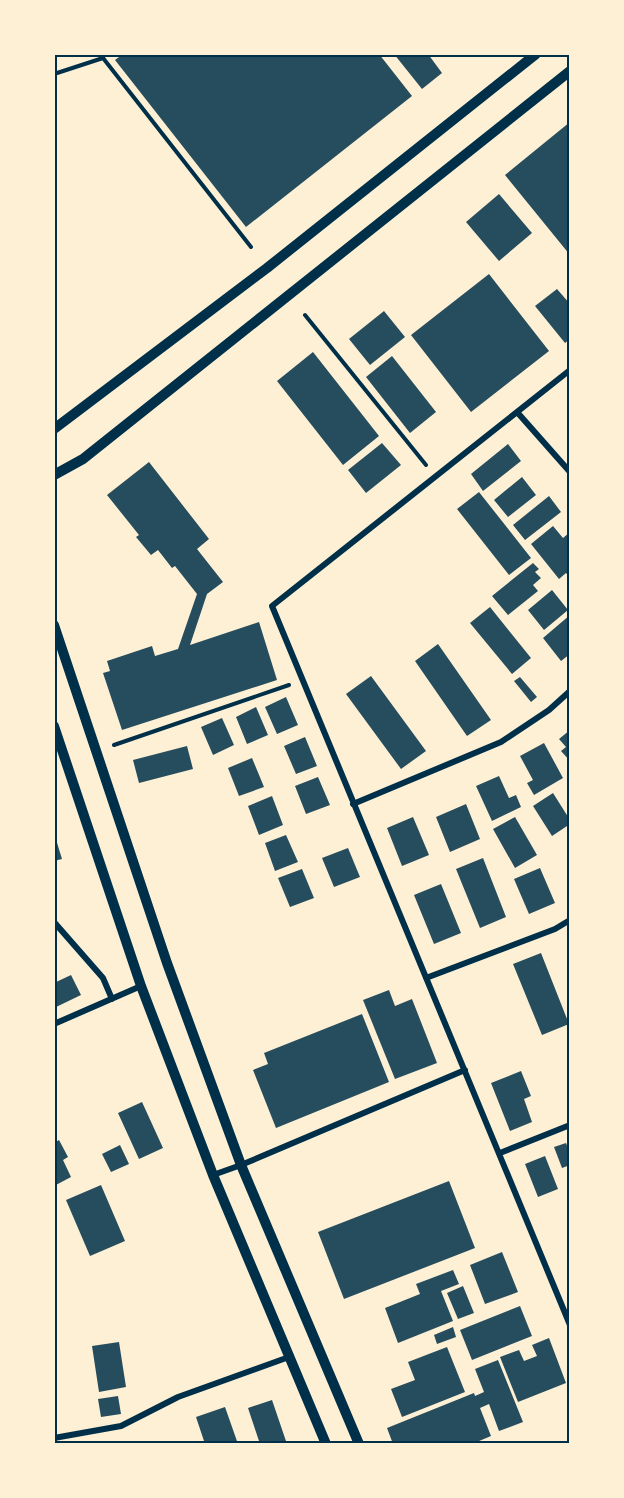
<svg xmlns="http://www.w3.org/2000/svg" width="624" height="1498" font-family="Literata,serif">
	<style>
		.building { fill: #264d5e }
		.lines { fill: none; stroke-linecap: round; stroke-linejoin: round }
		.path { stroke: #003049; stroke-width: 4 }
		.minor { stroke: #003049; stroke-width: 6 }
		.tertiary { stroke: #003049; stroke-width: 10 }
		.neatline { fill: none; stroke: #003049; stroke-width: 2 }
	</style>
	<rect width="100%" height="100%" fill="#fdf0d5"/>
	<path class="building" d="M123,54H379L412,96L246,227L115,60Z
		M394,54H428L442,73L422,89Z
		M570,122V255L505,175Z
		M499,194L532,233L499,261L466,222Z
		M489,274L549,351L471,412L411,335Z
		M557,289L570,304V339L565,343L535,306Z
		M384,311L405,337L370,365L349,339Z
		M313,352L379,436L343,465L277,381Z
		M392,356L436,412L410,433L366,377Z
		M382,443L401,465L366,493L348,470Z
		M508,444L521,461L483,491L471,474Z
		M149,462L209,539L197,549L223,582L207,594L190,645L259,622L277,680L122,730L103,673L110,671L107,661L152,646L155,656L178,649L197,594L175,566L172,568L158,550L151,555L136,537L139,535L107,495Z
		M522,477L536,495L508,517L494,500Z
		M479,492L531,558L509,575L457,509Z
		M549,496L561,512L525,540L513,525Z
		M553,526L563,538L570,532V578L566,573L559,579L531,544Z
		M533,563L539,569L535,572L541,578L533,585L538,591L508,615L492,596Z
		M552,590L568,610L544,630L528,610Z
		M490,607L531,658L512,674L470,623Z
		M570,615V654L561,661L543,638Z
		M438,644L491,720L467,736L415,661Z
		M371,676L426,751L401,769L346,694Z
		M520,677L537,697L531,702L514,681Z
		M286,697L298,725L277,734L265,707Z
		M256,707L268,735L247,744L236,717Z
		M222,718L234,745L213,755L201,727Z
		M570,730V761L561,751L566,747L559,739Z
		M305,737L317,766L296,774L284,746Z
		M544,743L563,778L534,795L527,783L533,780L520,756Z
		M187,746L193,769L139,783L133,760Z
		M252,758L264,787L239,796L228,768Z
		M499,776L509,798L516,795L521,807L492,821L476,786Z
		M318,777L330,805L306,814L295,786Z
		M553,793L570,820V824L552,836L533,806Z
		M272,796L283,825L259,835L248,806Z
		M466,804L480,839L450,852L436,817Z
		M413,817L429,855L402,866L387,828Z
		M515,817L537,855L515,868L493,829Z
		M54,833L62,859L54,861Z
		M286,835L298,862L275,871L265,843Z
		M348,848L360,877L334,887L322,858Z
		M483,858L506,917L480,928L456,869Z
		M540,868L555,903L529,914L514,879Z
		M302,869L314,898L290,907L278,878Z
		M441,884L461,933L434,944L414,895Z
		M541,953L569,1024L542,1035L513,964Z
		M71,975L81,995L54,1008V983Z
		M389,990L395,1006L412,999L437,1063L395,1079L363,1000Z
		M362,1014L389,1082L276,1128L253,1070L268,1064L264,1053Z
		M521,1071L531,1096L524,1099L532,1122L510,1131L491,1083Z
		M142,1102L163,1148L139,1159L118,1113Z
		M59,1140L68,1157L63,1160L71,1177L54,1186V1143Z
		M566,1143L570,1153V1165L562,1168L554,1147Z
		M120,1145L129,1164L111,1172L102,1154Z
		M545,1156L558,1189L538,1197L525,1164Z
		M449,1181L475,1248L344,1299L318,1232Z
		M101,1185L125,1241L90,1256L66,1200Z
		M502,1252L518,1292L485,1304L470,1265Z
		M453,1270L459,1284L441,1291L453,1321L398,1343L385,1308L420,1294L416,1284Z
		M463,1286L474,1313L458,1319L447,1293Z
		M520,1306L532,1336L472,1360L460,1330Z
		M453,1327L456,1337L437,1344L434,1335Z
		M549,1338L566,1383L518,1402L500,1357L519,1350L524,1361L537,1356L532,1345Z
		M119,1342L126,1387L99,1392L92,1346Z
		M447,1347L465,1392L402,1417L391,1389L415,1380L408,1362Z
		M498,1360L523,1422L499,1431L489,1404L480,1408L491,1436L472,1444H393L387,1428L474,1393L475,1396L484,1392L475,1369Z
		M118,1396L121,1414L101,1417L98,1399Z
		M272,1400L287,1444H260L248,1408Z
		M225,1407L238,1444H205L196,1417Z"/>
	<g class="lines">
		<path class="path" d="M104,54L103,58L251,247
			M54,74L103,58
			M305,315L426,465
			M114,745L289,685"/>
		<path class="minor" d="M570,370L272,606L570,1325
			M517,412L570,472
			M353,804L501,742L549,710L570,691
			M54,922L103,978L112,999
			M426,978L555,929L570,920
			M54,1024L141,986
			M500,1153L570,1125
			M213,1175L241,1165L465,1070
			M54,1438L121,1426L178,1397L289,1357"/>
		<path class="tertiary" d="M54,429L267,268L536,54
			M54,475L83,459L570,71
			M54,625L167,963L241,1165L359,1444
			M54,726L141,986L213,1175L326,1444"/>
	</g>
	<rect width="624" height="1498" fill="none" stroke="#fdf0d5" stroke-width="111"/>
	<rect x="56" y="56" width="512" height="1386" class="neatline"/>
</svg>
